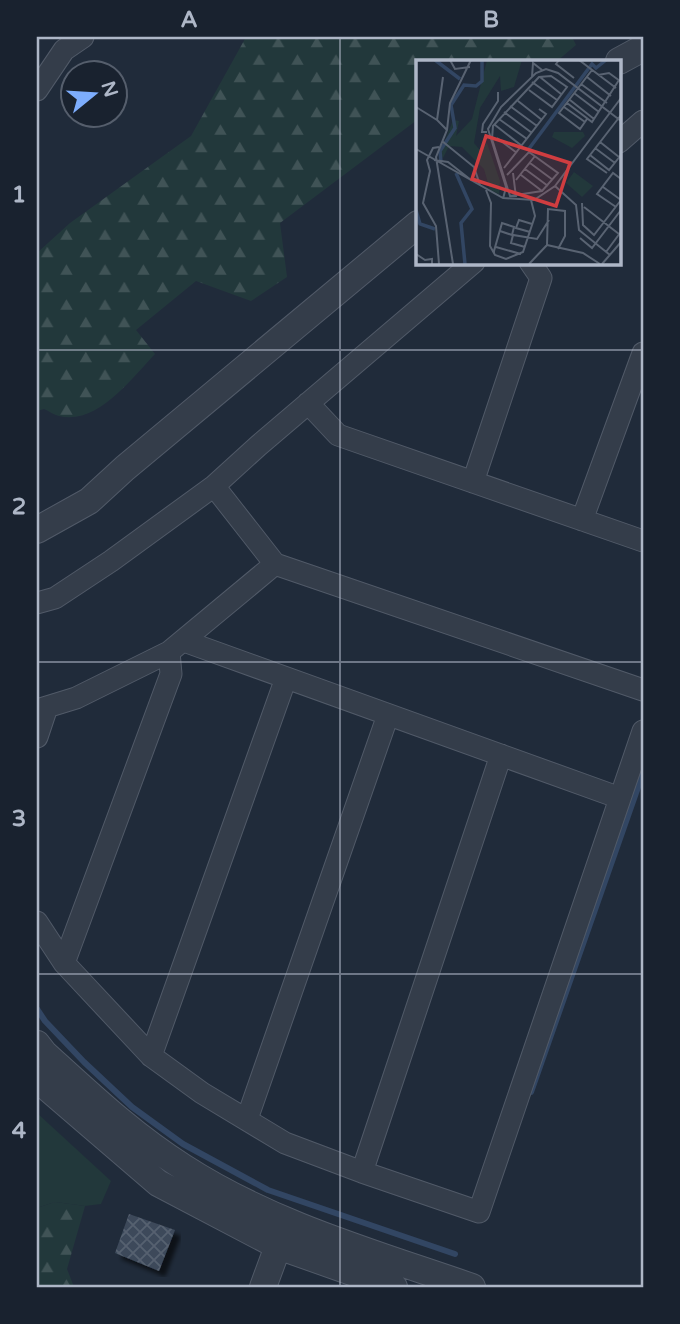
<svg xmlns="http://www.w3.org/2000/svg" width="680" height="1324" font-family="'Varela Round',sans-serif">
	<style>
		.grass { fill: #22383b }
		.forest { fill: url(#forest-firs) }
		.lines { fill: none; stroke-linecap: round; stroke-linejoin: round }
		.stream { stroke: #324663; stroke-width: 6 }
		.building { fill: url(#building-cross-hatch); filter: url(#shadow) }
		.minor-casing { stroke: #515a68; stroke-width: 23 }
		.tertiary-casing { stroke: #515a68; stroke-width: 28 }
		.minor { stroke: #343d4a; stroke-width: 21 }
		.tertiary { stroke: #343d4a; stroke-width: 26 }
		.grid { fill: none; stroke: #aeb7c7; stroke-width: 2; stroke-opacity: 0.55 }
		.inset-river { fill: none; stroke: #324663; stroke-width: 3.5 }
		.inset-road { fill: none; stroke: #596372; stroke-width: 2 }
		.view { fill: #d03d40; fill-opacity: 0.15; stroke: #d03d40; stroke-width: 3.5 }
		.inset-edge { fill: none; stroke: #aeb7c7; stroke-width: 3.5 }
		.neatline { fill: none; stroke: #aeb7c7; stroke-width: 2.5 }
		.grid-label { font-size: 23px; text-anchor: middle; font-weight: bold; fill: #aeb7c7 }
	</style>
	<defs>
		<pattern id="forest-firs" width="22" height="20" patternUnits="userSpaceOnUse" patternTransform="scale(1.75)"><rect width="22" height="20" fill="#22383b"/><path d="M5 1l3.5 6h-7zM16 11l3.5 6h-7z" fill="#405356"/></pattern>
		<pattern id="building-cross-hatch" width="8" height="8" patternUnits="userSpaceOnUse" patternTransform="scale(1.75)"><rect width="8" height="8" fill="#3c495a"/><path d="M0 0l8 8M0 8l8-8" fill="none" stroke="#566170"/></pattern>
		<filter id="shadow"><feDropShadow dx="6" dy="6" stdDeviation="2" flood-color="#0009"/></filter>
	</defs>
	<rect width="100%" height="100%" fill="#202b3a"/>
	<path class="grass" d="M37,1113L111,1181L101,1204L85,1206L55,1202L37,1208Z"/>
	<path class="forest" d="M246,37H572L576,45L557,61H418L417,120L280,223L287,277L251,301L196,281L136,330L155,354C132,378 97,426 59,416C54,415 49,411 44,409L37,411V253L70,223L191,136Z
		M55,1202L85,1206L67,1269L74,1287H37V1208Z"/>
	<g class="lines">
		<path class="stream" d="M37,1009L45,1021L84,1062L132,1107L183,1144L268,1190L455,1254
			M531,1092L643,773"/>
	</g>
	<path class="building" d="M129,1214L175,1230L159,1271L115,1253Z"/>
	<g class="lines">
		<defs>
			<path id="minor" d="M37,90L64,50L83,37
				M619,142L643,121
				M308,403L338,435L643,541
				M473,482L541,278L530,262
				M214,486L275,564L643,690
				M582,520L643,353
				M37,603L55,598L111,561L214,486L258,446L474,262
				M184,641L620,798
				M37,710L76,698L169,652L275,564
				M37,737L47,707
				M37,922L64,963L151,1056L202,1093L285,1143L362,1172L479,1212L643,731
				M64,963L171,674L169,652
				M151,1056L286,678
				M247,1119L388,715
				M362,1172L501,755"/>
			<path id="tertiary" d="M619,61L643,48
				M37,530L89,501L125,468L418,224
				M37,1044L44,1053C88,1093 132,1135 183,1167C271,1224 374,1253 472,1287
				M37,1079L158,1183L278,1246L394,1287
				M263,1287L284,1230"/>
		</defs>
		<use href="#minor" class="minor-casing"/>
		<use href="#tertiary" class="tertiary-casing"/>
		<use href="#minor" class="minor"/>
		<use href="#tertiary" class="tertiary"/>
	</g>
	<path class="grid" d="M340,37V1287M37,350H643M37,662H643M37,974H643"/>
	<g transform="translate(416 60)">
		<rect width="205" height="205" fill="#202b3a"/>
		<path d="M158,112L177,126L166,137L150,123Z" fill="#22383b"/>
		<path d="M71,0H106L98,27L85,31L84,16L64,48L58,83L64,90L71,83L84,121L83,134L74,130L68,109L46,87L33,86L27,98L24,94L37,60L43,61L40,76L56,59Z" fill="#22383b"/>
		<path d="M138,72H167L169,76L156,88L136,77Z" fill="#22383b"/>
		<path class="inset-river" d="M19,0L44,19M112,90L176,4L180,8L190,0M25,102L24,91L39,68L35,45L48,25L60,26L66,21V0M40,113L56,149L45,163L49,204M0,150L4,164L19,169"/>
		<path class="inset-road" d="M34,0L39,9L54,7M143,0L140,4L158,18M163,0L200,28M182,15L193,13L204,21M27,17L21,60L31,70M116,17L117,3L126,10M124,17L145,34M171,17L195,36M116,22L141,40M165,24L191,43M158,33L183,52M154,40L178,59M102,41L126,60M151,43L176,62L203,20M94,46L121,66M0,47L21,60M148,47L169,62M88,52L116,73M83,59L111,79M171,59L164,69L143,53L176,10M79,65L106,86M71,72H66L67,64L82,41V32M81,78L101,93M26,81L58,107L64,125M184,82L203,97M179,88L199,103M0,89L87,138L118,140L139,126L205,38M174,95L193,110L205,95M18,100L32,102L55,120M114,103L137,120M88,108L130,54L123,49M109,109L132,126M97,113L100,137M191,113L171,99L205,55M91,115L113,92L142,113L126,131L94,136L76,79L77,66L123,17L135,16L151,27L136,47L113,30M105,115L126,131M100,120L119,96M139,126L160,145L163,170L194,195M187,127L205,140M70,130L75,143L74,186L79,195L90,199L107,192L119,156L115,140M87,139L90,127L72,69L85,47L120,13L130,9L142,13L205,61M166,143L167,165L178,175L205,140M168,147L203,174M200,147L181,134L197,113L205,119M114,172L100,168L103,160L116,164M164,178L176,188L205,150M131,185L167,193L184,204M80,187L105,194M109,187L95,183L97,175L121,179L133,160M190,192L204,173M78,193V191L86,163L98,167L96,175L84,171M0,194L9,200L16,199V204M23,204L20,166L7,143L14,111L11,100L17,88L23,87M37,204L20,97L31,70L34,43L55,0M113,204L131,185L132,149L149,151V176L142,189M186,204L205,182"/>
		<path class="view" d="M70,76L154,103L140,146L56,119Z"/>
		<rect width="205" height="205" class="inset-edge"/>
	</g>
	<rect width="680" height="1324" fill="none" stroke="#19222f" stroke-width="77"/>
	<g transform="translate(94 94) rotate(72)"><circle r="33" fill="#19222f" stroke="#555e6c" stroke-width="2"/>
	<path d="M0-5L12 26L0 18L-12 26Z" fill="#7dadfd"/>
	<text y="-10" font-size="19" font-weight="bold" text-anchor="middle" fill="#aeb7c7">N</text>
	</g>
	<rect x="38" y="38" width="604" height="1248" class="neatline"/>
	<g class="grid-label">
		<text x="189" y="27">A</text>
		<text x="491" y="27">B</text>
		<text x="19" y="202">1</text>
		<text x="19" y="514">2</text>
		<text x="19" y="826">3</text>
		<text x="19" y="1138">4</text>
	</g>
</svg>
